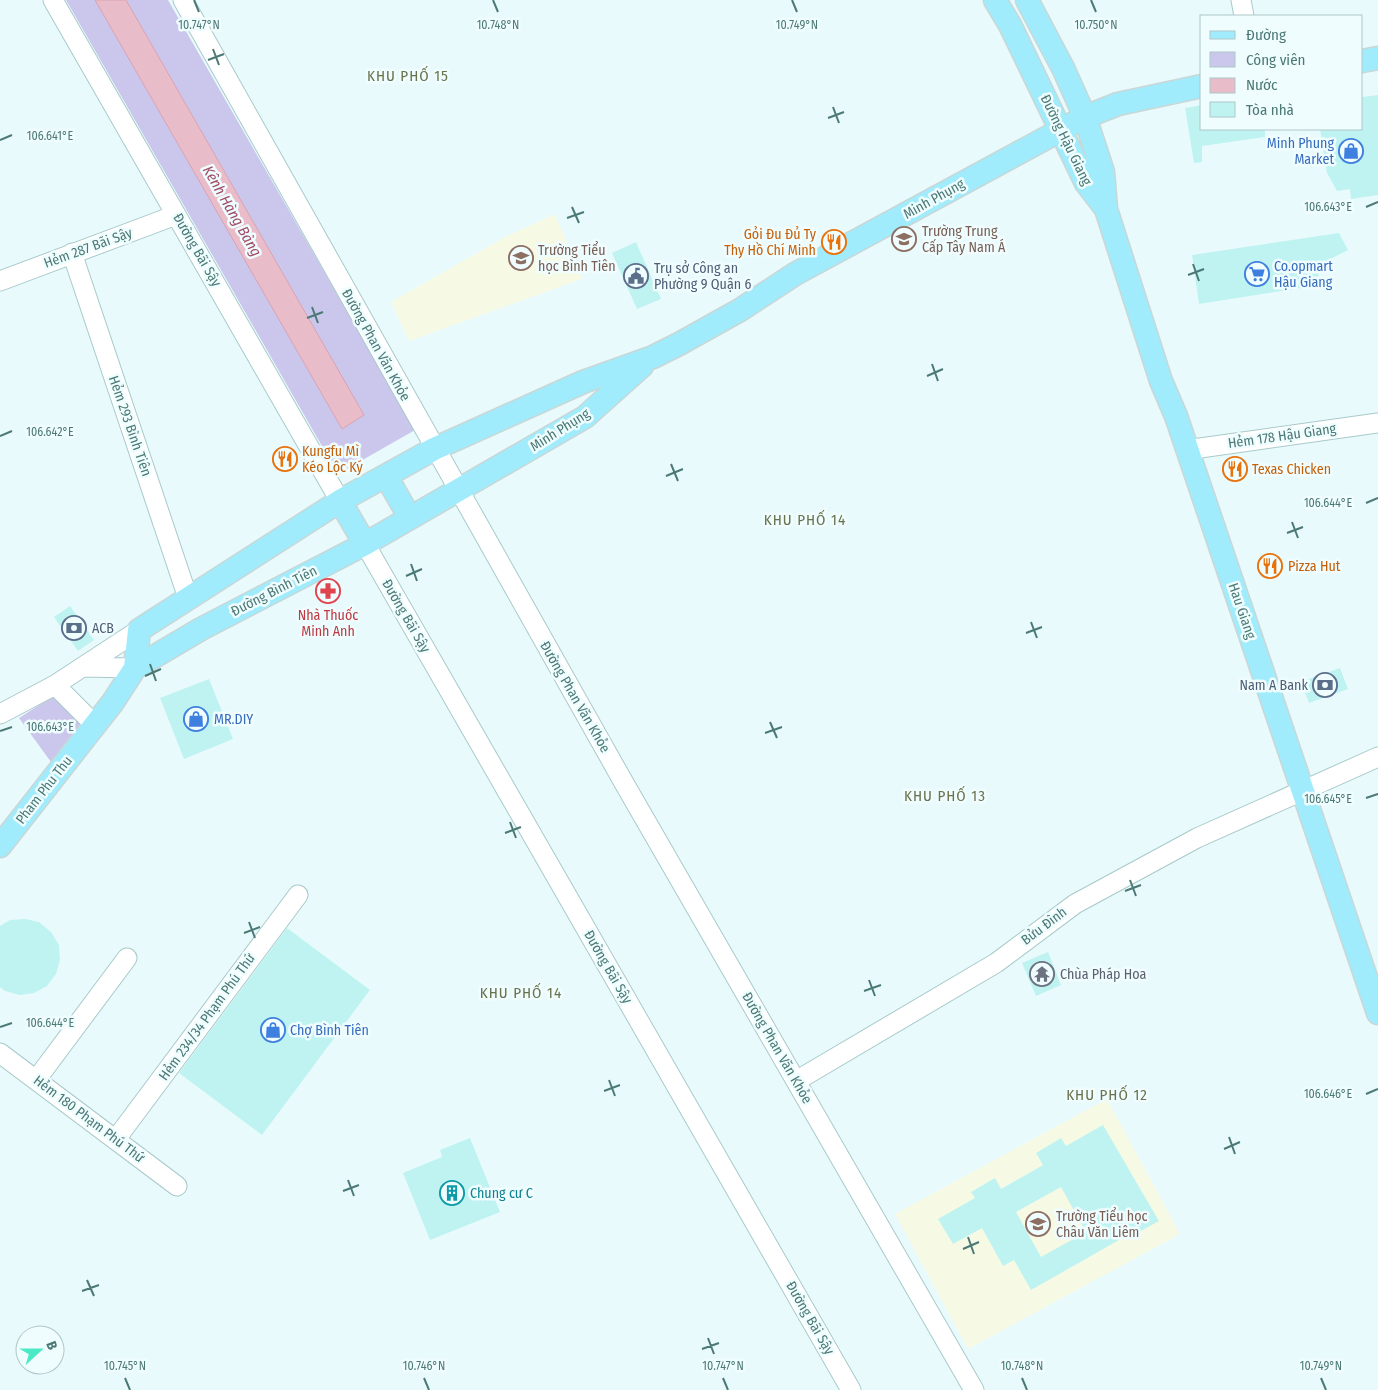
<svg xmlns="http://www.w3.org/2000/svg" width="1378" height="1390" font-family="'Fira Sans Condensed',sans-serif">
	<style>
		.education { fill: #f6fae5 }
		.green { fill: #cbc6ec }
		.water { fill: #e8bcc9; stroke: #daa2b2 }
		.building { fill: #bff3f1; fill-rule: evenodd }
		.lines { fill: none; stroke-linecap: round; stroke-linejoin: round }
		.minor-casing { stroke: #a8caca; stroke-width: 21 }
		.major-casing { stroke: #c9d7d6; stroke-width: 25 }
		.minor { stroke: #fff; stroke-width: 19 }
		.major { stroke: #a0ecfc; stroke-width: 22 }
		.ticks { fill: none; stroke: #4b7975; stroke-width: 2 }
		.labels { text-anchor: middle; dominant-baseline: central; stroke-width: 5; stroke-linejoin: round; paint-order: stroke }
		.street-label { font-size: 14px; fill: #4b7975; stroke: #f0fdff }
		.shop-label { font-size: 14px; fill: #366cbe; stroke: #f0fdff; text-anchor: start }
		.education-label { font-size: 14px; fill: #785e54; stroke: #f0fdff; text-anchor: start }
		.food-label { font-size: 14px; fill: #c56008; stroke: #f0fdff; text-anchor: start }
		.service-label { font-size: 14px; fill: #4e5e75; stroke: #f0fdff; text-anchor: start }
		.health-label { font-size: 14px; fill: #be3a42; stroke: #f0fdff }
		.worship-label { font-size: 14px; fill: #5b616d; stroke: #f0fdff; text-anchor: start }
		.culture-label { font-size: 14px; fill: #0d838f; stroke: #f0fdff; text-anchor: start }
		.neighbourhood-label { font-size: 15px; letter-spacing: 1px; fill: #6a724d; stroke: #f0fdff }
		.water-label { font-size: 15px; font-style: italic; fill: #a24d65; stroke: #f0fdff }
		.ticks-label { font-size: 12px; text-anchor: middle; fill: #4b7975; stroke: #f0fdff; stroke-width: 5; stroke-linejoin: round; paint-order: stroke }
	</style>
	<rect width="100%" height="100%" fill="#e9fafd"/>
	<path class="education" d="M555,214L582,279L409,341L391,302L505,237Z
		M1107,1099L1180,1234L968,1349L895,1214Z"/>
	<path class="green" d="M66,0H168L415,430L338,474Z
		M52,697L56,698L80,720V728L51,762L19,718Z"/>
	<path class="water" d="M95,0H126L364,415L342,429Z"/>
	<path class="building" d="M1378,95V195L1351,199L1350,189L1337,191L1327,173L1320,129H1362V97Z
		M1202,105V129H1265V137L1202,146V162L1194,163L1185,108Z
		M1339,233L1348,250L1317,266L1320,285L1199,304L1192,255Z
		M636,242L661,299L637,309L612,253Z
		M70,606L94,640L78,651L54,617Z
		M1340,668L1348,689L1309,703L1301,682Z
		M209,679L233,739L184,759L160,698Z
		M25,919L39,922L51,932L59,945L60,960L56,974L47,986L34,993L20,995L5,991L0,987V926L10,920Z
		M287,928L370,990L262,1135L179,1073Z
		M1048,952L1061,985L1036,996L1022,963Z
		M1103,1125L1159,1221L1128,1238L1126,1236L1031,1290L1014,1260L1003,1266L982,1228L953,1244L938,1219L975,1198L971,1192L995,1178L1001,1189L1043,1165L1036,1153L1061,1138L1066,1146ZM1061,1187L1086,1232L1041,1257L1016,1212Z
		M470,1138L500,1212L430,1240L403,1173L442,1157L440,1150Z"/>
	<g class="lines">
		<defs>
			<path id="minor" d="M53,0L340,501
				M183,0L624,783L974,1390
				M1241,0L1244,16
				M72,253L188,598
				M0,281L176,215
				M1186,450L1378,423
				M365,544L851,1390
				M83,667L135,668
				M55,685L95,725
				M0,714L55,685L139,630
				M0,1053L177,1186
				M36,1080L127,958
				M796,1081L996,963L1075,904L1197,838L1378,757
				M116,1139L298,895"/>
			<path id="major" d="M995,0L1010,25L1086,183L1106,209
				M1027,0L1063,68L1085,117L1103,172L1106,209L1161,381L1176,416L1378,1013
				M1362,61L1378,58
				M386,476L410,518
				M340,501L365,544
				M135,668L201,629L365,544L585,417L642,366
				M0,846L113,702L135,668L139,630L340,501L434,449L583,382L653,357L679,344L740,310L795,274L1085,117L1118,104L1202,86"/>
		</defs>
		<use href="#minor" class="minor-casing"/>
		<use href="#major" class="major-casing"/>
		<use href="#minor" class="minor"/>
		<use href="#major" class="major"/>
	</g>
	<path class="ticks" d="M194,0L199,12M493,0L498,12M792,0L797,12M1091,0L1096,12M213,49L219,65M208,60L224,54M833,107L839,123M828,118L844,112M0,140L12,135M572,207L579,223M1366,207L1378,202M567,218L584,212M1193,264L1199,281M1188,275L1204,269M312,307L318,323M307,318L323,312M932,364L938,381M927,376L943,369M0,436L12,431M671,464L678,481M666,476L683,469M1366,503L1378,498M1292,522L1298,538M1287,533L1303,527M411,564L417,581M406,576L422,569M1031,622L1037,638M1026,633L1042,627M150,664L156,681M145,676L161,669M770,722L777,738M0,731L12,727M765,733L782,727M1366,798L1378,794M510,822L516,838M505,833L521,827M1130,880L1136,896M1125,891L1141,885M249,922L255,938M244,933L260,927M869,980L875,996M864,991L881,985M0,1027L12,1023M609,1080L615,1096M604,1091L620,1085M1366,1094L1378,1089M1229,1137L1235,1154M1224,1149L1240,1142M348,1180L354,1196M343,1191L359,1185M968,1237L974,1254M963,1249L979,1242M87,1280L94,1296M82,1291L99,1285M708,1338L714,1354M702,1349L719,1343M125,1378L130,1390M424,1378L429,1390M723,1378L728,1390M1022,1378L1027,1390M1321,1378L1326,1390"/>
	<defs>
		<symbol id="shop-ring" viewBox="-11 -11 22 22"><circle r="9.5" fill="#f0fdff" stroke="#3f7fe0" stroke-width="1.5"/><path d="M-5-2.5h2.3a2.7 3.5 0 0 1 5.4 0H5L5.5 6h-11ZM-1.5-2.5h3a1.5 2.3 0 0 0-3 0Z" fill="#3f7fe0"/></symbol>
		<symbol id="school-ring" viewBox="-11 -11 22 22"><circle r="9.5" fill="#f0fdff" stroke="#8d6e63" stroke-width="1.5"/><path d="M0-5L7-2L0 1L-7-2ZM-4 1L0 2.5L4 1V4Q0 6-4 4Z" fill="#8d6e63"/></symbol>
		<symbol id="restaurant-ring" viewBox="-11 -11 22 22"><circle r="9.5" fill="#f0fdff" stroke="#e8710a" stroke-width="1.5"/><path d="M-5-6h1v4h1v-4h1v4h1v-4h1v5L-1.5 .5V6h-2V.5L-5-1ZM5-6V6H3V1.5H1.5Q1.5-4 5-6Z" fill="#e8710a"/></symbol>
		<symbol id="supermarket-ring" viewBox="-11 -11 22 22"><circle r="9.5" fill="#f0fdff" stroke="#3f7fe0" stroke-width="1.5"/><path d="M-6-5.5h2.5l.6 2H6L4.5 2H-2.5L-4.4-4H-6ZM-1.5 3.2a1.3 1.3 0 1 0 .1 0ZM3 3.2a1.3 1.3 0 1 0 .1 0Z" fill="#3f7fe0"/></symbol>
		<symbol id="civic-ring" viewBox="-11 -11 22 22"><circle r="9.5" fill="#f0fdff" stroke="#5c6f8a" stroke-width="1.5"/><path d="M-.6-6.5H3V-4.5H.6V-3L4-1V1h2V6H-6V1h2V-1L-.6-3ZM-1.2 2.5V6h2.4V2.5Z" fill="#5c6f8a"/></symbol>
		<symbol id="pharmacy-ring" viewBox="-11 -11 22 22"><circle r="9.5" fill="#f0fdff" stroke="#e0444e" stroke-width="1.5"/><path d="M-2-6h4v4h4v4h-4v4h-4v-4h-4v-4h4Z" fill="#e0444e"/></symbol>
		<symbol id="bank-ring" viewBox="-11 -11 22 22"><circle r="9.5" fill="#f0fdff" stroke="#5c6f8a" stroke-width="1.5"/><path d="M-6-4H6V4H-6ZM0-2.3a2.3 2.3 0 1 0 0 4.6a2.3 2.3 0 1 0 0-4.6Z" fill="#5c6f8a"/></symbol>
		<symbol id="temple-ring" viewBox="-11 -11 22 22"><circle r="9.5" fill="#f0fdff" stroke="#6b7280" stroke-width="1.5"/><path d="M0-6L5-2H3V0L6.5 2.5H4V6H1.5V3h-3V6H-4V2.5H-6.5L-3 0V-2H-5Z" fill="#6b7280"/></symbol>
		<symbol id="building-ring" viewBox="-11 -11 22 22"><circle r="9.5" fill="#f0fdff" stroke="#0f9aa8" stroke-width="1.5"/><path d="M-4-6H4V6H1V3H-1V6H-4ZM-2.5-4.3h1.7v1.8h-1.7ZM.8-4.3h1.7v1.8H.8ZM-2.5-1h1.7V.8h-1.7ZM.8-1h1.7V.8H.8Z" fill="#0f9aa8"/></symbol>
	</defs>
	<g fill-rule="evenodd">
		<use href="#shop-ring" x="1337" y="137" width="28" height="28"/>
		<use href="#school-ring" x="890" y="225" width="28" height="28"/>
		<use href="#restaurant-ring" x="820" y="228" width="28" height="28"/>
		<use href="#school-ring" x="507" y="244" width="28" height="28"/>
		<use href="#supermarket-ring" x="1243" y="260" width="28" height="28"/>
		<use href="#civic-ring" x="622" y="262" width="28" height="28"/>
		<use href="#restaurant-ring" x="271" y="445" width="28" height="28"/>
		<use href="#restaurant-ring" x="1221" y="455" width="28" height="28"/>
		<use href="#restaurant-ring" x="1256" y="552" width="28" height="28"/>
		<use href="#pharmacy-ring" x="314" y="577" width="28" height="28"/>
		<use href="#bank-ring" x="60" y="614" width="28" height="28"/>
		<use href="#bank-ring" x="1311" y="671" width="28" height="28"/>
		<use href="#shop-ring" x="182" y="705" width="28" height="28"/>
		<use href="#temple-ring" x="1028" y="960" width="28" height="28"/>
		<use href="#shop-ring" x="259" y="1016" width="28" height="28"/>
		<use href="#building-ring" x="438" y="1179" width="28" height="28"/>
		<use href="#school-ring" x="1024" y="1210" width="28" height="28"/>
	</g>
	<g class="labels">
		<g class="street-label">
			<text transform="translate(1066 140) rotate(64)">Đường Hậu Giang</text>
			<text transform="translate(934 199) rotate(-29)">Minh Phụng</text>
			<text transform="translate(88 248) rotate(-20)">Hẻm 287 Bãi Sậy</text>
			<text transform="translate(197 250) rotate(60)">Đường Bãi Sậy</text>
			<text transform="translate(376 345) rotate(61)">Đường Phan Văn Khỏe</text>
			<text transform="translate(130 426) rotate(71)">Hẻm 293 Bình Tiên</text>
			<text transform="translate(560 430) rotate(-32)">Minh Phụng</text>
			<text transform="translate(1282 436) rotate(-8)">Hẻm 178 Hậu Giang</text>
			<text transform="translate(274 591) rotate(-27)">Đường Bình Tiên</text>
			<text transform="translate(1242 611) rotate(71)">Hau Giang</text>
			<text transform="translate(406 616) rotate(60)">Đường Bãi Sậy</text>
			<text transform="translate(575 697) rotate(60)">Đường Phan Văn Khỏe</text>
			<text transform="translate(44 790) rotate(-52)">Pham Phu Thu</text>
			<text transform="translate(1044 926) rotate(-37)">Bửu Đình</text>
			<text transform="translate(608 967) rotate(60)">Đường Bãi Sậy</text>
			<text transform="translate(207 1017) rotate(-54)">Hẻm 234/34 Phạm Phú Thứ</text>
			<text transform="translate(777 1048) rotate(60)">Đường Phan Văn Khỏe</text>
			<text transform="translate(89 1119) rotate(37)">Hẻm 180 Phạm Phú Thứ</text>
			<text transform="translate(810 1318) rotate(60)">Đường Bãi Sậy</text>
		</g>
		<g class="shop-label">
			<text x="1334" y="143" text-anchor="end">Minh Phung<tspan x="1334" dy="16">Market</tspan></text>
			<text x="1274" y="266">Co.opmart<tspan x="1274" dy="16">Hậu Giang</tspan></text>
			<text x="214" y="719">MR.DIY</text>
			<text x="290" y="1030">Chợ Bình Tiên</text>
		</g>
		<g class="education-label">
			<text x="922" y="231">Trường Trung<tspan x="922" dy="16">Cấp Tây Nam Á</tspan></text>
			<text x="538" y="250">Trường Tiểu<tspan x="538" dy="16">học Bình Tiên</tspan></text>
			<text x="1056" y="1216">Trường Tiểu học<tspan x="1056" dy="16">Châu Văn Liêm</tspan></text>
		</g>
		<g class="food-label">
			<text x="816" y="234" text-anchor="end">Gỏi Đu Đủ Ty<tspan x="816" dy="16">Thy Hồ Chí Minh</tspan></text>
			<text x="302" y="451">Kungfu Mì<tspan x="302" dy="16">Kéo Lộc Ký</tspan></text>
			<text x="1252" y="469">Texas Chicken</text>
			<text x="1288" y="566">Pizza Hut</text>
		</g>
		<g class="service-label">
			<text x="654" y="268">Trụ sở Công an<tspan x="654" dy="16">Phường 9 Quận 6</tspan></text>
			<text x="92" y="628">ACB</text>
			<text x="1308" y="685" text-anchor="end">Nam A Bank</text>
		</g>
		<g class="health-label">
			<text x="328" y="615">Nhà Thuốc<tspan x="328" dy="16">Minh Anh</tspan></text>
		</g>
		<g class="worship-label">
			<text x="1060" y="974">Chùa Pháp Hoa</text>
		</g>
		<g class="culture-label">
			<text x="470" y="1193">Chung cư C</text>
		</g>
		<g class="neighbourhood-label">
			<text x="408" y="76">KHU PHỐ 15</text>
			<text x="805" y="520">KHU PHỐ 14</text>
			<text x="945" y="796">KHU PHỐ 13</text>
			<text x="521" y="993">KHU PHỐ 14</text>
			<text x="1107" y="1095">KHU PHỐ 12</text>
		</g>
		<g class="water-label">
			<text transform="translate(232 211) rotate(60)">Kênh Hàng Bàng</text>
		</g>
	</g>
	<g class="ticks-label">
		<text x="199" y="29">10.747°N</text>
		<text x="498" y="29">10.748°N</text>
		<text x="797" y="29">10.749°N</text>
		<text x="1096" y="29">10.750°N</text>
		<text x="50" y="140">106.641°E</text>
		<text x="1328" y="211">106.643°E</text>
		<text x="50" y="436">106.642°E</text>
		<text x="1328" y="507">106.644°E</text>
		<text x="50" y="731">106.643°E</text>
		<text x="1328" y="803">106.645°E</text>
		<text x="50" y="1027">106.644°E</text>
		<text x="1328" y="1098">106.646°E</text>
		<text x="125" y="1370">10.745°N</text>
		<text x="424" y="1370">10.746°N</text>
		<text x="723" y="1370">10.747°N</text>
		<text x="1022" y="1370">10.748°N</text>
		<text x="1321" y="1370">10.749°N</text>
	</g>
	<rect x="1200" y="15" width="162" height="115" fill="#f0fdff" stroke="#aec8c8"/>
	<rect x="1210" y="31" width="25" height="8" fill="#a0ecfc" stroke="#aec8c8"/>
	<text x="1246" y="40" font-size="15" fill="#4b7975">Đường</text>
	<rect x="1210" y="52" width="25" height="15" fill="#cbc6ec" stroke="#aec8c8"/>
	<text x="1246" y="65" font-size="15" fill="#4b7975">Công viên</text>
	<rect x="1210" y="78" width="25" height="15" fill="#e8bcc9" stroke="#aec8c8"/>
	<text x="1246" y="90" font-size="15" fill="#4b7975">Nước</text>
	<rect x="1210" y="102" width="25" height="15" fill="#bff3f1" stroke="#aec8c8"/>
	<text x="1246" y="115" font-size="15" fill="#4b7975">Tòa nhà</text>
	<g transform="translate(40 1350) rotate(69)"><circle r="24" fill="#f0fdff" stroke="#aec8c8"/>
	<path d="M0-4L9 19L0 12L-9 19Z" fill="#4ce9c6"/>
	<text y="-8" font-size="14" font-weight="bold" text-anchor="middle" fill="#4b7975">B</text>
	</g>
</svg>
